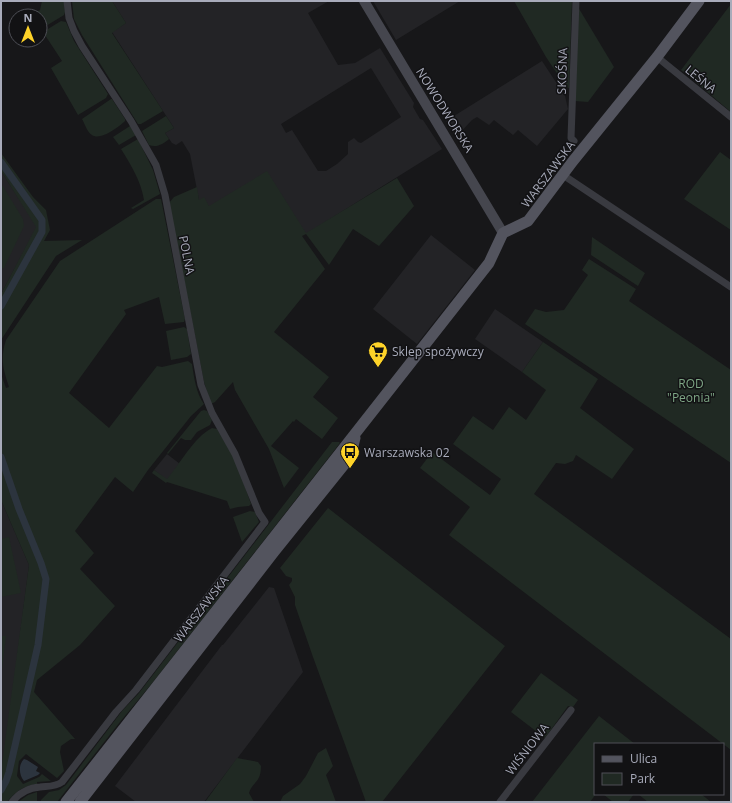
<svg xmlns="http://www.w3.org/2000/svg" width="732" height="803" font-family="'Open Sans',sans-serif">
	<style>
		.built { fill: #232326; fill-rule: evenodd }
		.green { fill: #202923 }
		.water { fill: #2c343e }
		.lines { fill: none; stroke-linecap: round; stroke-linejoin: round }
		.canal { stroke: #2c343e; stroke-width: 7 }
		.street { stroke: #393a40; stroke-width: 7 }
		.secondary { stroke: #45464e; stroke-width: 10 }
		.primary { stroke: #53545e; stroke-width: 11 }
		.labels { text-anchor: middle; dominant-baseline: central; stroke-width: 3; stroke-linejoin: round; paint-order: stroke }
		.street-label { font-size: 12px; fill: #a8abba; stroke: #121214 }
		.poi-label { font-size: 12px; fill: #a8abba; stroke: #121214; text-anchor: start }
		.park-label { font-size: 12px; fill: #7ea685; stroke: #121214 }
	</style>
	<rect width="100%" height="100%" fill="#171719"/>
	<path class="built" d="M112,1H329L308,13L338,65L355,63L380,48L414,103L413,107L420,119L423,120L442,149L306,234L209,206L199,200L190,154L182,141L176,145L172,143L165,133L174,128L112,32L126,23ZM371,68L401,117L361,143L358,142L354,138L348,142V154L337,164L326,171H318L292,130L286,133L281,124Z
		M373,1H460L396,40Z
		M542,61L565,96L568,109L537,146L518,130L513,135L494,120L489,125L477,117L472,120L456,137L446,121Z
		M1,171L37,227L1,294Z
		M431,235L475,270L417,344L373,309Z
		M495,309L543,342L522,372L475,339Z
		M167,454L180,464L167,480L154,470Z
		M1,500L29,565L1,781Z
		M269,587L274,588L303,672L204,802H136L115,786L222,645H223Z"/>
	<path class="green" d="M42,1H64L65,12L64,15L41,29L40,16H34L33,14L40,10Z
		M72,1H112L126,23L112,33L163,111L141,124H138L82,35L74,19Z
		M514,1H572L569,88L566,87L546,57Z
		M731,4V112L681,70Z
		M578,7L614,67L588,102L575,101Z
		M61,21L66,22L74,41L108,94L106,98L78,115L51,68L62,61L43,32Z
		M111,99H112L125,119V121C119,127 100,141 92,135C87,132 85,124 82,119Z
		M166,116L174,128L165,133L169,139C163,144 157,148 149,145L142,131Z
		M130,126L136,135L119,145L113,137Z
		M138,139L153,170L160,194L133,209L131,208L144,200C141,181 131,165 121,149Z
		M720,152L731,160V230L684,199Z
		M1,153L33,197L46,210L50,230L44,241L82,240L56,256L1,340V294L36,227L1,171Z
		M267,171L306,233L397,178L414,206L379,246L353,229L329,265L306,234L302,236L325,269L274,332L329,377L313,397L338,418L322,439L296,419L294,422L293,421L271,446L299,468L284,488L269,449L235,390L233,382L215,402L211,404L204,382L169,203L174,197L197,187L199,200L204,197L209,206Z
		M1,183L23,219L24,226L4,268L1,269Z
		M156,199H161L185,319L184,322L165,324L159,297L124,310L126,314L69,393L109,428L157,366L162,367L188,361L192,364C194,377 196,393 204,404L191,416L148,470L133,492L115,477L75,531L94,553L80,569L115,606L80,645L37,680L34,692L75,739H71L61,746L60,752L64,771L57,778L26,754L19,761L17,776L23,784L39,777L42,774L51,781L37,782V784C23,786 15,792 7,802H1L2,764L29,565L1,500V374L6,388L9,387C3,369 0,358 6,340L60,261Z
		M592,237L645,273L638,286L591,255Z
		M589,259L636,289L629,301L731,370V463L525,324L535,309L546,312L564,310L588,275L582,270Z
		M184,327L187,329L191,354L187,357L171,360L166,331Z
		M543,342L598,379L580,408L634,449L612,479L576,455L573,461L565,464L556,463L534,494L731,639V750L449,535L470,507L420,468L432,452L490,495L501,479L453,444L473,416L493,430L509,407L526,420L546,390L522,372Z
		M204,410L207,411L212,420L210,425L197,432L191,440H185L181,438L168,454L167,453L201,411Z
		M212,428L217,429L236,461L251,504L249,506L238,507L230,509L227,501L167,482L166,483L152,473L154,470L167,479C180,464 194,437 212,428Z
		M332,442H339L340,443L153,682L120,722L57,802H41V800L49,792L59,790L66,785L122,711L139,693Z
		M328,508L505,646L382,802H366L313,657L295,605V597L289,585L292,581V578L286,576L280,568Z
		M250,511L255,512L259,522L242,542L233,517Z
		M9,537L21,593L1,597V539Z
		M1,636H6L1,678Z
		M541,673L578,700L573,707L568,706L545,738L511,712Z
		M599,716L635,744H595V794H596L590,802H532Z
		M326,748L333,766L326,775L336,802H280L283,796L300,784L306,776L318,753Z
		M237,758L258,762L261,766C261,783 253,781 249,793L254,802H205Z
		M37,792V802H18L28,795Z
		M603,794H634L628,802H613Z
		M638,794H701L711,802H648Z"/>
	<path class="water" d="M24,759L27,760L38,767L36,771L40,773L38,775L24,781C19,775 18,765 24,759Z"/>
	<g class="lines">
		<path class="canal" d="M1,162L42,220V232L1,306
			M1,457L19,509L41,563L46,579L38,645L9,772L6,781L1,790"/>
		<path class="street" d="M657,57L731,117
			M574,141L571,138L576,1
			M563,175L731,287
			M12,802C19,793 28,788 40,787C48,786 55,787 62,782L116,712L136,690L265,522L259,513L235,454L212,413L201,385L165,195L156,165L131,121L82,46L74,31L69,18L67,1
			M500,802L571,710"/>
		<path class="secondary" d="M364,1L503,233"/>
		<path class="primary" d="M66,802L489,263L503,233L528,221L573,161L657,57L699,1
			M80,802L274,552L347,461L351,454L355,438"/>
	</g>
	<defs>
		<symbol id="supermarket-pin" viewBox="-11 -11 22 30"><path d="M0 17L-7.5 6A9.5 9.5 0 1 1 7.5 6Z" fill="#fed329" stroke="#121214"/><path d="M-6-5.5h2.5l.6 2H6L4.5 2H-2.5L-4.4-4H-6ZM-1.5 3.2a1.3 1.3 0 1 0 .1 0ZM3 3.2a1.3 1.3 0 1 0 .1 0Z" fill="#111"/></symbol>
		<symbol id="bus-pin" viewBox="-11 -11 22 30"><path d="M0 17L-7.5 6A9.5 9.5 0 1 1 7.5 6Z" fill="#fed329" stroke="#121214"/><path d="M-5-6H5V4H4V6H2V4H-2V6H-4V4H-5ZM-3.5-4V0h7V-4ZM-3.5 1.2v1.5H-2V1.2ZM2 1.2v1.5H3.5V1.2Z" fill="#111"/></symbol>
	</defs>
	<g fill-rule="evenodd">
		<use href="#supermarket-pin" x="367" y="340" width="22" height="30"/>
		<use href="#bus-pin" x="339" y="441" width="22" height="30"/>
	</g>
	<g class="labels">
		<g class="street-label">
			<text transform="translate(562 71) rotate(-88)">SKOŚNA</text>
			<text transform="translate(701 79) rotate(39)">LEŚNA</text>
			<text transform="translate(445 110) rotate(58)">NOWODWORSKA</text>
			<text transform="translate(548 174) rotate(-53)">WARSZAWSKA</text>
			<text transform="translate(187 255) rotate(79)">POLNA</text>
			<text transform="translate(201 609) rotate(-52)">WARSZAWSKA</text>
			<text transform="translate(527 749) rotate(-52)">WIŚNIOWA</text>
		</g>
		<g class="poi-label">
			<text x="392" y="351">Sklep spożywczy</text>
			<text x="364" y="452">Warszawska 02</text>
		</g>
		<g class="park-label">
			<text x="691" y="383">ROD<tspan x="691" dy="14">"Peonia"</tspan></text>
		</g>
	</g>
	<rect width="732" height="803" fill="none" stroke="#a8abba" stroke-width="4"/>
	<rect x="594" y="743" width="130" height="52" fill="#121214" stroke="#4e4f56"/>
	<rect x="602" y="756" width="20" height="6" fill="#53545e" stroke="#4e4f56"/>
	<text x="630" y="763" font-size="12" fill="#a8abba">Ulica</text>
	<rect x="602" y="773" width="20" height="12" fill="#202923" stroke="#4e4f56"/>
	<text x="630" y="783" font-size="12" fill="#a8abba">Park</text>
	<g transform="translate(28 28)"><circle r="19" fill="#121214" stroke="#4e4f56"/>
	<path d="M0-3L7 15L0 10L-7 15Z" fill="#fed329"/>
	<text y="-6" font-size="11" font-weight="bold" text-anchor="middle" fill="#a8abba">N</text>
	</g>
</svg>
